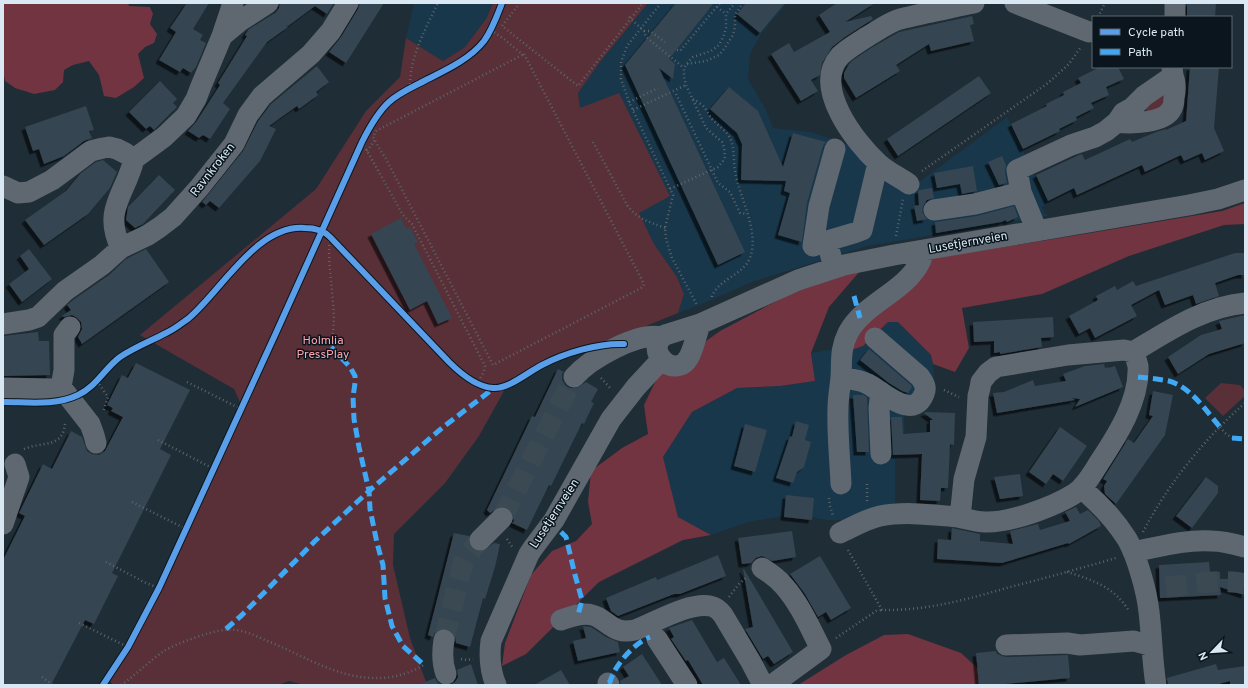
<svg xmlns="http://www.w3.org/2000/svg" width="1248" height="688" font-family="Overpass,sans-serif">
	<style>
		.built { fill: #18374b }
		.green { fill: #593038 }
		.forest { fill: #713440 }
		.building { fill: #354551; filter: url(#shadow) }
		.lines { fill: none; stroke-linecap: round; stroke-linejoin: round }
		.minor-tunnel { stroke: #3b4952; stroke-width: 21; stroke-dasharray: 21 10; stroke-linecap: butt }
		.path { stroke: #5c666c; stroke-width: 2.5; stroke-dasharray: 1 3; stroke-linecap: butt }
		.minor { stroke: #5f6870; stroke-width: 21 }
		.quiet { stroke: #3fa9f5; stroke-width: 5; stroke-dasharray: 10 5; stroke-linecap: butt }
		.cycleway-casing { stroke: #0a151d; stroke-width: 8 }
		.cycleway { stroke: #5a9eea; stroke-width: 6 }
		.labels { text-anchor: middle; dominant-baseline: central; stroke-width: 3; stroke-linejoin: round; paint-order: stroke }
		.street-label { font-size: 12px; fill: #d9e8f3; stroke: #0a151d }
		.park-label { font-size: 12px; fill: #ffa6b1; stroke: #0a151d }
	</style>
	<defs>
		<filter id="shadow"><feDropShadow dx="-3.5" dy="3.5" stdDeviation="0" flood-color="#0009"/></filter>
	</defs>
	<rect width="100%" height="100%" fill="#1f2d36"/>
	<path class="built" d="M414,3H493L486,19L465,47L443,61L406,38Z
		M648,3H787L761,34L750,54L748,79L765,108L773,128L811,132L849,145L915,185L1007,117L1048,204L1042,207L1045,214H1047L1048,216L867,246L752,282L709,301L678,313L684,294L677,277L654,244L639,213L580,108L578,92L600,62Z
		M888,322H898L931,355L933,364L935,388L904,415L905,453L895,455V506L852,520H826L796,514L748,522L711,535L678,517L663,457L692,412L737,388L780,386L815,381L811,353L851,346H863Z"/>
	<path class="green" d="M493,3H648L600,62L578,93L580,108L619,93L670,196L639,213L654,244L677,277L684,294L678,313L509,382L479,436L445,483L394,534L393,565L410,638L427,685H304L289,681L278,685H113L110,681L131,649L150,612L244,411L234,389L140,335L316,189L366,111L400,77L406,38L443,61L465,47L486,19Z
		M1168,86L1171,98L1151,117L1143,105Z
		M1221,383L1240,385L1245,391V396L1223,416L1205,398Z"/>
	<path class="forest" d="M3,3H128L129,6L150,7L153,14L150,24L157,34L154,43L145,47L138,54L144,78L134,87L116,98L104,96L99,75L89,61L73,65L64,70L63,82L55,90L34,94L15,88L5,81L3,70Z
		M1245,203V224L1224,225L1129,256L1042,294L962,308L969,348L955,372L933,364L931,355L898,322H888L863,346L854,349L851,346L873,314L922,260L1072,236L1222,211Z
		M861,270L829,307L811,353L815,381L780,386L737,388L692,412L663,457L678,517L711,535L683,540L599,582L526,654L502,666L505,643L531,575L552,551L576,541L592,524L588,502L591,471L622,448L648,434L644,405L660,372L700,356L706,341L720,331L786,296L821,280Z
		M908,634L961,653L996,685H798L846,655L884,635Z"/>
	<path class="building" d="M187,3H209L193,29L203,35L200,40L206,43L196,67L191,73L183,68L180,72L159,60L176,32L170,28Z
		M280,3H334L327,14L315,6L288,26L286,25L288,27L267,42L223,103L230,109L210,139L203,135L199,138L188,131L196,122L220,85L218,83L247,36L245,35L249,29L275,13L279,8Z
		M360,3H384L346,63L329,52L341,37L358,9Z
		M676,3H714L669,59L675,64L673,79L659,68L745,252L718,265L625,65Z
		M746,3H785L760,33L737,14Z
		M837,3H875L845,22L871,16L873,19L845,37L832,47L822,63L820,75L811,80L818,91L801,101L771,54L789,43L794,52L830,32L819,15Z
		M1187,3H1216L1215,17H1187Z
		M972,16L974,24L970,25L974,41L931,51L929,44L896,65L900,71L856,98L844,78V73L849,64L853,60L871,48L899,32Z
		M317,66L329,82L316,92L318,95L299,109L297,106L269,126L276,129L260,161L219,208L210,201L206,205L202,202L243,151L258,121L271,104Z
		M1100,67H1118L1124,79L1106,87L1109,95L1091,103L1094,108L1076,117L1077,120L1059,129L1060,131L1023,149L1011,124L1047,106L1046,104L1064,95L1063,92L1081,83L1078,78Z
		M1190,67H1219L1214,128L1224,151L1205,160L1202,153L1184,161L1181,155L1145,172L1142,165L1077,195L1074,188L1048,201L1036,175L1079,155L1082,154L1085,160L1130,139L1132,142L1156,132L1166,129V130L1186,121Z
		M979,76L991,93L898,156L887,139Z
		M160,81L177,99L173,103L177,107L154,130L150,126L146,129L129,112Z
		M729,87L758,111L783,167L793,133L826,142L823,146L807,203L802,242L778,235L790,193L784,191L786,181L741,180L742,144L737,133L710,109Z
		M86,106L94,130L89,131L92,138L84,141L64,156L44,164L39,149L33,151L25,127Z
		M1002,156L1006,165L1005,172L1007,183L999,185L988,162Z
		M103,160L117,172L110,188L88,214L44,245L25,220L66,191L81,173L96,162Z
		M973,166L977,191L962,194L960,184L937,188L934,173Z
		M159,175L175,190L143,224L135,228L126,220L128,207Z
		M932,188L934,198L927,200L923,206L922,212L927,219L917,221L914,206L919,205L918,192L919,190Z
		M1014,206L1018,217L1007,222L1006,220L1001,222L936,233L935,222L977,216Z
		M401,218L406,229L410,227L418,242L414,244L452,318L438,324L427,301L410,310L371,234Z
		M29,249L52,279L22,302L9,284L29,269L20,256Z
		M146,249L169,282L82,344L78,337L82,329L81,322L77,318L72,315L64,317L62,316L71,310L67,305L73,300L109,275L126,259Z
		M1235,253H1245V275H1238L1215,283L1219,296L1196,304L1193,295L1165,305L1159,290L1131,305L1137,316L1095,338L1090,328L1079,334L1069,316L1098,300L1096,296L1115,286L1117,290L1133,281L1136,286Z
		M1245,315V343L1209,354L1178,374L1168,357L1201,335L1222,329L1219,321Z
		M1053,317L1054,337L1041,338L1042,347L1000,354V352L994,353V341L974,342L973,322Z
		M38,332L39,341H49L50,375L3,376V336Z
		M869,349L911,385L912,387L908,393L902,391L889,383L860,360Z
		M136,363L190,390L160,449L171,455L112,573L118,576L94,624L85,620L51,685H3V560L25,516L19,513L21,509L43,464L52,469L71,431L82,437L87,451L92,454L99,455L105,451L123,417L111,411L113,408L107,405L122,375L128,378Z
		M1104,364L1105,368L1108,367V368L1115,366L1123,387L1075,407L1080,399L1072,398L1075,400L997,413L993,393L1004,392L1033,380L1035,386L1066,381L1063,374L1085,366Z
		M558,369L564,372L562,374V380L566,386L570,388H577L586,382L598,389L591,402L594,403L584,424L582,423L551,486L549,485L527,530L512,523L514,521L513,515L510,509L505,507H499L490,513L487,510L532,416L535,417Z
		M1153,391L1173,395L1165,435L1116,504L1105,494L1104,486L1107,481L1103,479L1128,439L1134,443L1153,416L1149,415Z
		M853,395H863L867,397L869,452H857Z
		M926,412L955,413L954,445L950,444L948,488H941L940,501L920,500L922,454L893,455L891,417H902L903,434L930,432V420H933L924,413Z
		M796,421L809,425L805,440L811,442L804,467L797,472L793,483L776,478L790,436L792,437Z
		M745,424L767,430L755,472L734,466Z
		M1060,427L1087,446L1063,481L1053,474L1046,484L1029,472Z
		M1020,474L1023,496L1000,499L994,477Z
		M1206,477L1218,486V493L1192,528L1176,516Z
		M786,495L814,498L812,520L784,517Z
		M1076,507L1080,514L1088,510L1099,521L1101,526L1069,544L1068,543L1002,563L937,559L938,539L951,540L952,528L980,534V541L1013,544L1010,531L1038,524L1040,530L1070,521L1065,512Z
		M792,531L796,557L772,561L762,556L756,558L751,563L742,564L738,538Z
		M454,533L469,536V543L472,549L477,552L483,551L494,543L500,544L495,567L485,599L483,598L470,647L456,643L455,635L452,631L446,628L439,629L435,632L433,637L428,635Z
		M718,555L726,576L680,594H674L618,616L611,611L606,598L656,577L657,580Z
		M820,556L851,608L831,620L826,612L818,617L805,594L790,574Z
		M1209,562L1210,572H1220V579H1245V595L1220,587L1221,595L1160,598L1159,565Z
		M743,569H744L793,652L774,664L768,656L763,659L745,629L753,627Z
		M692,620L717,662L724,658L741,685H703L688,660L686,661L671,639L674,637L669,628Z
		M583,626L591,627L606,637L618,642L620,652L578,661L573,641L586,638Z
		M996,651L997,654L1006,657L1068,655L1070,678L994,685H979L976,653Z
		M642,654L662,685H621L620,681L629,676L623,667Z
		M471,664L478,685H450L455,682L458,677L457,670Z
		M1216,664L1218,670L1245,666V685H1230V681L1215,685H1168L1167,678Z
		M561,670L570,685H534Z
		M435,678L438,683L442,685H420V684Z"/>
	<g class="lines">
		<path class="minor-tunnel" d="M502,518L574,377
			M1166,587C1188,585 1224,578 1245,584
			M444,640L463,564L467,556L480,540"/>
		<path class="path" d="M520,3L502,26L578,86L643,3
			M661,3L627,46L621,62V79L629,102L673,195L665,228L666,239L672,258L697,305
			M717,7L726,14
			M629,17L644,31L646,37L684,68
			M1098,17L1105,3
			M491,30L504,39L523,55
			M644,31H650L665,42
			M677,50L680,51L720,3
			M524,54L644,284L643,287L493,365L385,157L382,153L373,137L376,131Z
			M687,64L706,61L719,55L724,49L733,35L735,27V15L743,3
			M410,88C409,58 425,30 438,3
			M676,94L718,183L730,192L740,213L747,214
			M693,99C696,101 702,104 705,108C707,111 709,115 711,118C717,125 726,130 730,138C735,149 733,160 735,171C739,197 760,231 750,258C743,275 719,279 712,296V298
			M629,102L658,88
			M633,110L686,85
			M362,142L403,215L412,224L485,366L484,371L478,383
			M593,142L627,205C638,220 648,221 665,228
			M367,151L375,140
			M922,171L1048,83L1069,64L1081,47
			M670,189L718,167L723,161L725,157L724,147L722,142L706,128L686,85L684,77V68L689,61L693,57L711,51L719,45L724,35L726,28V14L735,3
			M896,236L903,199
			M330,237C327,260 332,281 333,304C335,319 333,333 331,347
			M601,378L611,389
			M97,381L108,397L103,412
			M187,382L241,409
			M944,390L959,397
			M1220,427L1225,433L1232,438
			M158,440L214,469
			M24,449C42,441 64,449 65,422
			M829,498L830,506L833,516
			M867,501V484
			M132,502L186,529
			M1143,532C1168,484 1205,438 1245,403
			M507,539L513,548
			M848,550L882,610C926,611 969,599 1010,587C1046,578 1081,568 1116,558
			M106,562L146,583L159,588
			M1067,572C1084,577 1105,584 1118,597C1122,601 1126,606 1129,611
			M729,597L739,584L747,577
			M79,623L128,647
			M836,638L876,611L882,610
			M461,659L467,660L473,659
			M42,677L49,682L52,685
			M121,685C136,675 149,661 164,651C175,644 211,631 224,630C239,628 252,634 265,640C306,656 344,684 391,677C403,675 414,671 425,664"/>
		<path class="minor" d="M1015,3L1089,32
			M1175,17V3
			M222,36L240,21L268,3
			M1117,122C1131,124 1163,123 1171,110C1173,107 1174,101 1174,98C1176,89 1176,83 1173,76
			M909,184C899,177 888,172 879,164C855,142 812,87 840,56C847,49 856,44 865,38C876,32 887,23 900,19C908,17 918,15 926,13C942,10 958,6 974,3
			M3,186L18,193L29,192L52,180L91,151L103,148L109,147L117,149L125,153L134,159
			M934,210L975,204L1021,192
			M1037,231L1021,192L1017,170L1071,145L1095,137L1106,131L1117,122L1123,113L1132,108L1144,96L1173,76L1172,67
			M827,241L813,246L819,206L835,149
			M121,248C102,209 126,194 134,159L164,137L186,116L196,99L201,86L222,36L233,3
			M834,268L827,241L854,233L862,230L878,163
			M3,324L29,320L38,317L65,291L102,265L121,248L148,235L160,227L173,217L199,188L234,144L248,115L262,96L311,54L331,31L348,3
			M700,324C697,333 694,348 689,357C675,382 642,349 665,335L700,324L798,280L844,265L894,255L1189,205L1218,199L1245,190
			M574,377C590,359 637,332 661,337
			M841,378C850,379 859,379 868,384C882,391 913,422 924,394C927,387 924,383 920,377L875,338
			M61,387L90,424L94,435L96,443
			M3,388L52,389L61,387L64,370V335L70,327
			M881,454L879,408L881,392
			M841,484C840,459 837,433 838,408C838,398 840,388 841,377C842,360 840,349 848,333C864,303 905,292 920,262C922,259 922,255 922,251
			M1082,489C1099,503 1115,520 1127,539C1137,556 1147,592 1149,612C1152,636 1152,661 1156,685
			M958,517C967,519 976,522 985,522C1010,523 1053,507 1074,494C1085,487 1092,474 1099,463C1117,436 1140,400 1138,366C1137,361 1135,356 1133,352
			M3,524L19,477L15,464
			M840,533C853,527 866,519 880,516C906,511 933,515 958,517L961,508L964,479L976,437L978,396L980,388L981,382L988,373L996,367L1068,355L1124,350L1133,352C1168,331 1203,307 1245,303
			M480,540L502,518
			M1133,552C1158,547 1186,539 1212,541C1223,541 1234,544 1245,547
			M762,568C770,573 778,579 784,586C800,604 810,628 821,649L772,685
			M561,620C570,617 582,612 592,615C602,617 609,627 619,630C625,632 630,631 635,630C656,622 689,602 710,606C716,607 720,611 723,615L751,662L763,685
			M657,639L687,685
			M444,640C442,652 442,663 446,674
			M1006,645L1067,643L1080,645L1134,641L1152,646
			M608,683L609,685
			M496,685C490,671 489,656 491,641L529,554L533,548L554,520L611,419L636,387L661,360"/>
		<path class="quiet" d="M854,296L860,318
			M331,347L350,367L355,376V383L353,397L354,419L359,447L369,491L370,509L377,543L383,565L385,598L392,626L403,646L424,665
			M1138,377C1148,378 1159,379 1169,381C1191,387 1206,411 1220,427
			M1232,438L1245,439
			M561,532L566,537L575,575L582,600L578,615
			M226,629L242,615L315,541L369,491L442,428L494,388
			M608,683L610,682C614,666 634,643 650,637"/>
		<defs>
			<path id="cycleway" d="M3,402C27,402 56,406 78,395C96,387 105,368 120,357C135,347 151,341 166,333C175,329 182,323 189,318C222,290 257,224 305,228C315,228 323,230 330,237L449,362C459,372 477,387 493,388C509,389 528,372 542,365C565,353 598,343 624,344
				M103,685L128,647L159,588L275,335L362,142C369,128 377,113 389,102C400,92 413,87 426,80C446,70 470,59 484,41C492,30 497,16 502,3"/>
		</defs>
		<use href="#cycleway" class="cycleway-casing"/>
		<use href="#cycleway" class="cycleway"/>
	</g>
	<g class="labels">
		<g class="street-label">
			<text transform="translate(213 170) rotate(-52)">Ravnkroken</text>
			<text transform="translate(968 243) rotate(-10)">Lusetjernveien</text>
			<text transform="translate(555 514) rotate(-57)">Lusetjernveien</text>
		</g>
		<g class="park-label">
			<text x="323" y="341">Holmlia<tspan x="323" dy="14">PressPlay</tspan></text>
		</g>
	</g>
	<rect width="1248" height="688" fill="none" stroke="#d9e8f3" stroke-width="8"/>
	<rect x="1092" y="16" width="140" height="52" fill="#0a151d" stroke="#5d6973"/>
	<rect x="1100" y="29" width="20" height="6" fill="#5a9eea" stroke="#5d6973"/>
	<text x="1128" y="36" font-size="12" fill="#d9e8f3">Cycle path</text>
	<rect x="1100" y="49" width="20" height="6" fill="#3fa9f5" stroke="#5d6973"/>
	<text x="1128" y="56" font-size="12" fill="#d9e8f3">Path</text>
	<g transform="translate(1212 652) rotate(245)" stroke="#0a151d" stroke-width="3" paint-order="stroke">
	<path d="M0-3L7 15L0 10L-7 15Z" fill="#d9e8f3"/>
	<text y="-6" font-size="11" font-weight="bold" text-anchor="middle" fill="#d9e8f3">N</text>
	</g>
</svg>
